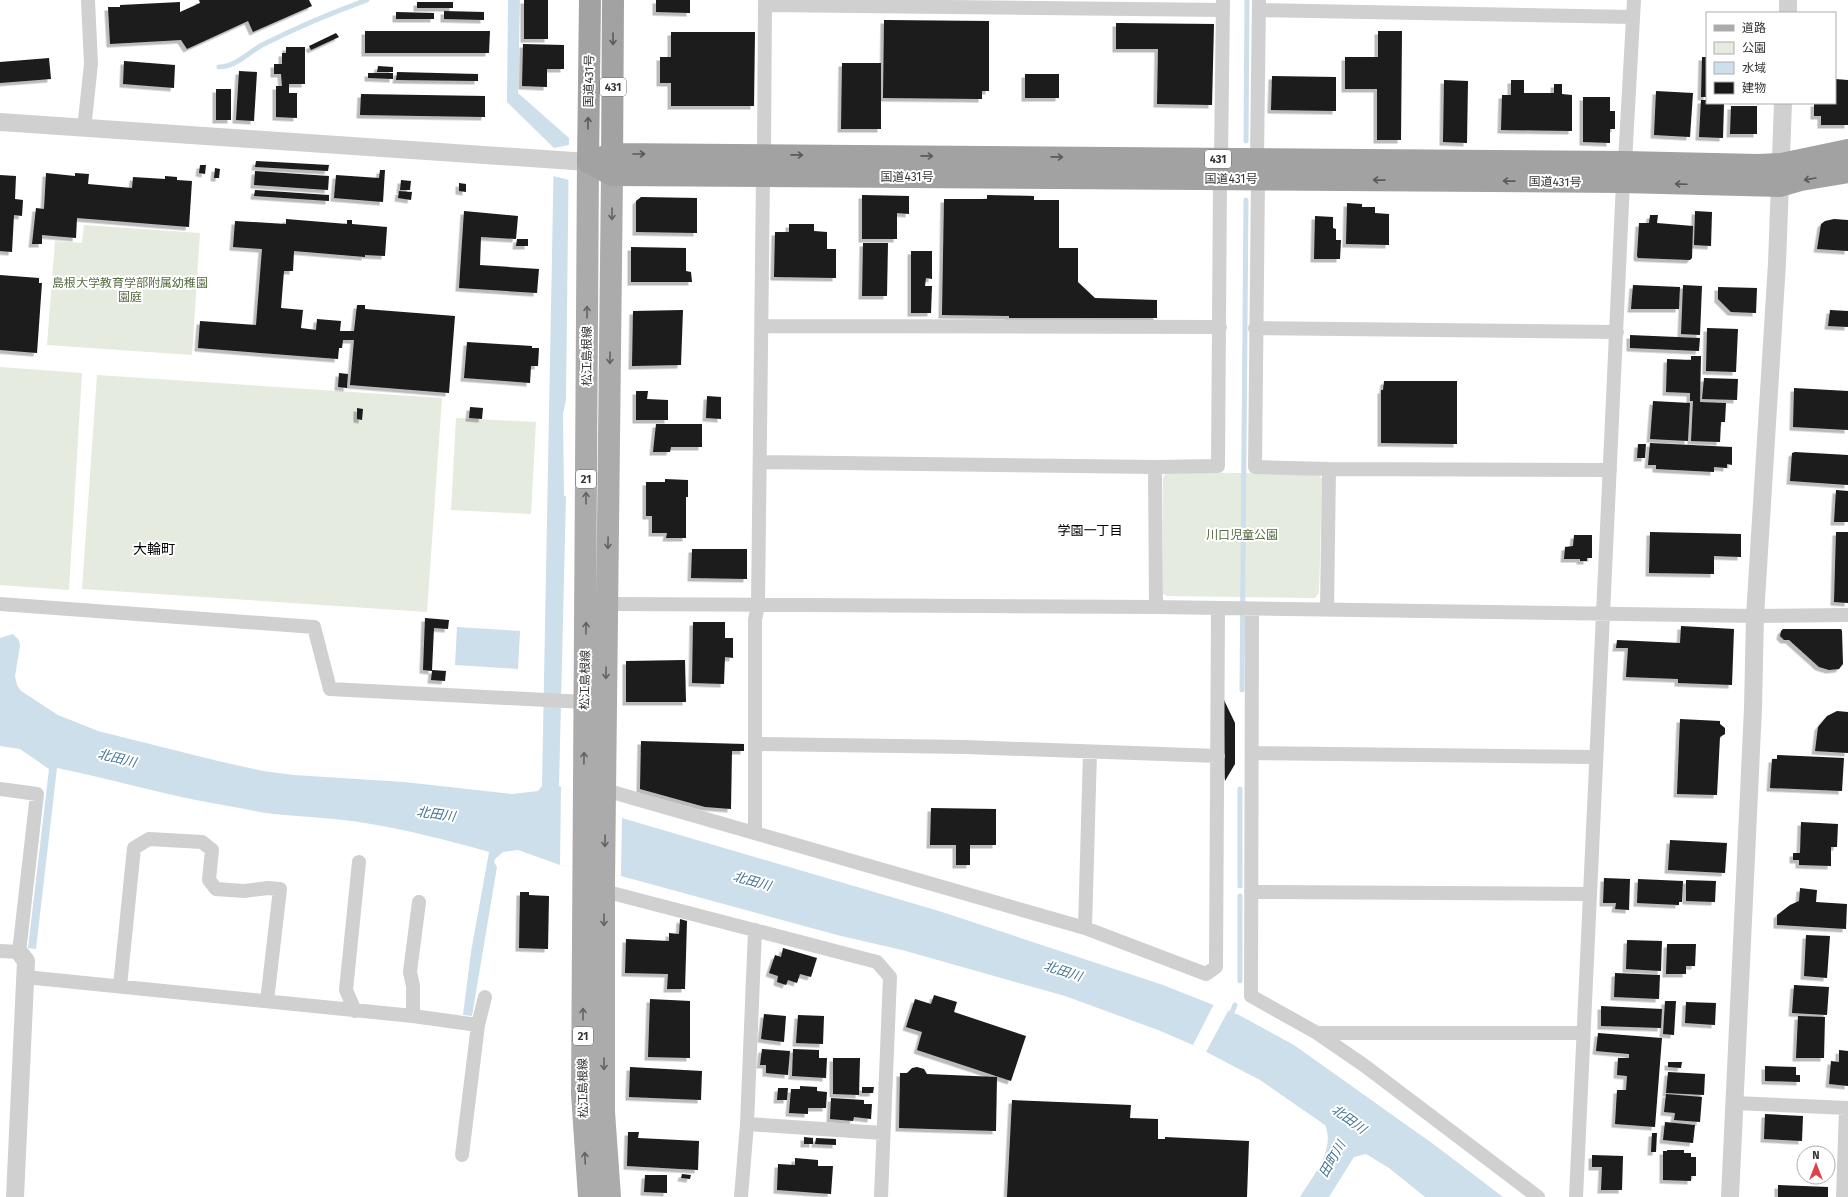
<svg xmlns="http://www.w3.org/2000/svg" width="1848" height="1197" font-family="'Fira Sans','Noto Sans JP',sans-serif">
	<style>
		.green { fill: #e5ebdf }
		.water { fill: #cddfea }
		.pier { fill: #fff }
		.lines { fill: none; stroke-linecap: round; stroke-linejoin: round }
		.stream { stroke: #cddfea; stroke-width: 5 }
		.building { fill: #1a1a1a; filter: url(#shadow) }
		.minor { stroke: #d0d0d0; stroke-width: 14 }
		.tertiary { stroke: #d0d0d0; stroke-width: 18 }
		.primary { stroke: #ababab; stroke-width: 22 }
		.trunk { stroke: #a2a2a2; stroke-width: 22 }
		.oneway { stroke: #5a5a5a }
		.oneway2 { stroke: #636363 }
		.labels { text-anchor: middle; dominant-baseline: central; stroke-width: 4; stroke-linejoin: round; paint-order: stroke }
		.shield { fill: #fff; stroke: #707070; stroke-width: 1 }
		.shield-label { font-size: 11px; font-weight: bold; fill: #333 }
		.street-label { font-size: 12px; fill: #333; stroke: #fff }
		.park-label { font-size: 12px; fill: #556d41; stroke: #fff }
		.neighbourhood-label { font-size: 13px; fill: #000; stroke: #fff }
		.water-label { font-size: 13px; font-style: italic; fill: #437292; stroke: #fff }
		.quarter-label { font-size: 14px; fill: #000; stroke: #fff }
	</style>
	<defs>
		<filter id="shadow"><feDropShadow dx="-3.5" dy="3.5" stdDeviation="0" flood-color="#0004"/></filter>
	</defs>
	<rect width="100%" height="100%" fill="#fff"/>
	<path class="green" d="M84,225L200,233L192,355L47,345L55,241L82,243Z
		M0,367L82,373L69,590L0,585Z
		M97,375L442,398L427,612L82,589Z
		M456,418L536,422L531,514L451,510Z
		M1166,472L1318,474L1322,479L1319,593L1315,598L1167,596L1163,594V478Z"/>
	<path class="water" d="M508,0H520L518,93L569,138L566,400L563,414L564,496H566L559,786L622,818L939,911L1163,985L1239,1015L1294,1045L1436,1146L1503,1197H1425L1389,1168L1366,1154L1354,1157L1329,1197H1300C1312,1177 1336,1150 1325,1125L1260,1080L1193,1045L1158,1030L1065,996L902,950L837,935L621,876L560,865L518,850L503,852L495,859L494,862L497,867L472,1016L463,1015L471,952L489,852C448,840 407,830 365,823C335,818 304,817 274,814C257,812 240,808 223,805C167,796 113,779 57,768L36,949L28,948L49,769L20,749L0,746V638L13,634L19,640L20,646L15,676L17,685L21,691L58,715L98,731L218,761L263,771L294,775L404,782L512,794L538,791L542,786L554,148L507,102Z
		M457,627L520,631L518,669L455,665Z"/>
	<path class="pier" d="M569,145V180L553,176L554,148Z
		M561,787L622,818L621,876L560,865Z
		M1214,1004L1228,1011L1206,1052L1193,1045Z"/>
	<g class="lines">
		<path class="stream" d="M219,67C235,67 248,53 262,45C296,28 331,13 367,0
			M1246,141L1247,0
			M1242,690L1246,200
			M1240,886V789
			M1240,981V896
			M1229,1019L1235,1005"/>
	</g>
	<path class="building" d="M199,0H309L312,6L253,32L248,21L187,49L181,40L110,44L108,7H120V5L180,2V12L200,3Z
		M524,0H548V39H524Z
		M656,0H690V13L656,12Z
		M417,2H453V8H417Z
		M444,11L484,12V20L444,19Z
		M396,12L434,13V19H396Z
		M884,20L989,21V91H982V99L883,98Z
		M1116,23L1214,24L1212,105L1157,104L1158,49H1116Z
		M365,31H490L489,53H365Z
		M1378,31H1402L1401,140H1377V89H1345V57H1378Z
		M671,32H755L754,106H671V83H660V57H671Z
		M336,33L339,37L311,50L309,46Z
		M523,44L564,45V69H547V87L522,86Z
		M286,47H305V84H289V93H297V118L276,117V86H282L281,74H274V64H282V53H286Z
		M1702,57H1707V97H1701Z
		M49,58L51,79L0,83V62Z
		M124,61L175,65L174,88L123,84Z
		M842,63H881V129H841Z
		M378,66L393,67V72H377Z
		M239,71L257,72L254,121L236,120Z
		M397,72L478,74V81L396,80Z
		M368,73H393V79L368,78Z
		M1025,74H1059V98H1025Z
		M1272,76L1336,77V111L1271,110Z
		M1835,79L1848,80V125H1821V116H1814V103H1835Z
		M1444,80L1468,81L1467,143L1443,142Z
		M1511,80H1524V93H1554V84H1562V94L1572,95V131L1501,130L1502,95H1511Z
		M216,89H231V120H216Z
		M1656,91L1693,93L1690,137L1654,135Z
		M361,94L485,96V117L360,115Z
		M1583,97H1610V111H1615V129H1610V143L1583,142Z
		M1701,100H1707V103H1724L1723,138L1699,137Z
		M1731,106H1757V134H1730Z
		M256,161L329,165L328,171L255,167Z
		M200,165H206L205,174L199,173Z
		M215,168L220,169L219,178H214Z
		M380,170H385L383,202L334,198L336,175L379,178Z
		M255,171L329,176L328,190L254,185Z
		M46,173L75,176V173L89,174L88,184L132,188L133,177L165,179V176L177,177V180L192,181L189,227L77,218L76,238L42,235V244H32L36,208L44,209Z
		M0,175L16,176L15,199L23,200L22,216L14,215L12,252L0,251Z
		M401,180L411,181L410,190H400Z
		M459,183L466,184V192L459,191Z
		M255,190L329,195V201L254,196Z
		M399,191L412,192L411,200L398,198Z
		M862,195L909,196V214L897,213V239H862Z
		M987,195L1034,196V200H1059V248H1078V282L1095,298L1157,300V318H1009V316L942,315L944,199H987Z
		M641,197L697,198V233L636,232V201Z
		M1347,203L1362,204V207H1375V213L1389,214V245L1346,244Z
		M464,211L518,216L516,239L481,237L480,265L539,269L537,293L459,288Z
		M1695,211L1712,212L1711,246L1694,245Z
		M1650,215H1658L1657,223L1693,226L1692,258L1690,260L1638,258L1637,256L1639,223H1649Z
		M1315,216L1333,217V228L1336,229V240H1341L1340,259H1314Z
		M286,219L347,224V220H352V224L387,227L385,256L365,255V257L294,251L293,271H284L281,308L303,310L301,328L316,330L317,319L341,321L340,331H354L357,305H365V309L455,316L449,393L350,385L354,340H343L342,348H339L338,359L198,348L200,321L256,325L262,249L233,247L235,221L286,224Z
		M1834,219L1848,220V251L1817,249L1821,224L1825,221Z
		M789,224H814V231L827,232V249H836V278L774,277L775,232H789Z
		M517,239H528V246H516Z
		M863,243H888L887,296H862Z
		M631,247L686,248V271L691,272L692,282H631Z
		M911,251H932V279L926,278L925,286H932L931,313H911Z
		M0,275L39,278V283H42L37,353L0,350Z
		M1633,285L1680,287L1679,309H1631Z
		M1683,285L1702,286L1700,335L1681,334Z
		M1718,287L1757,288L1756,313L1731,312L1718,299Z
		M683,310L681,365L632,366L633,311Z
		M1830,310L1848,311V327L1828,326Z
		M1707,328L1738,329L1736,372L1706,371Z
		M1630,335L1700,338L1699,351L1630,348Z
		M467,342L532,346V348H539L538,366H531L530,383L464,378Z
		M1691,356H1701L1700,402L1726,403L1725,422H1721L1720,442L1691,441L1693,401H1690V393L1666,392L1667,359L1691,360Z
		M339,373L348,374L347,388L338,387Z
		M1704,378L1738,379L1737,400L1702,399Z
		M1384,381H1457V444L1381,443V390H1383Z
		M1794,388L1848,391V430L1793,427Z
		M636,391H648L647,399L668,400V420H636Z
		M707,396L721,397V419L706,418Z
		M1653,401L1690,403L1688,441L1650,439Z
		M470,407L483,408L482,419L469,418Z
		M357,408L363,409L362,420L357,419Z
		M656,424H702V447H671L670,452H653Z
		M1650,443L1732,447V465L1727,464V468L1714,467V472L1656,469V465H1648Z
		M1638,444H1646L1645,458H1637Z
		M1795,452L1848,455V485L1790,481L1792,453Z
		M665,479L688,480V497H686V538H666L667,533H652V516H646V482H665Z
		M1836,490L1848,491V522H1834Z
		M1650,532L1741,534V557L1714,556V574L1649,573Z
		M1836,532H1848V603L1834,602Z
		M1574,535H1592V558H1587V561H1580V559H1564L1565,547L1573,546Z
		M692,549H747V579L691,578Z
		M425,618L449,620L448,629L434,628L432,670L446,671L445,681L431,680L432,671L423,670Z
		M693,622H725V638H733V658L725,657L724,684L692,683Z
		M1681,626L1734,629L1732,685L1678,683V679L1626,677L1628,648H1616L1617,640L1680,643Z
		M1783,629H1841L1842,631L1843,664L1839,669L1829,670L1819,667L1789,640H1784L1780,636L1781,631Z
		M685,660L686,702H626V661Z
		M1224,700L1235,723V764L1225,781Z
		M1837,711L1848,712V753L1815,751L1818,727L1827,716Z
		M1680,719L1720,721V724L1725,728V734L1720,737L1717,795L1677,794Z
		M641,741L744,744V751H732L731,809L705,807L640,789Z
		M1777,755L1844,758L1842,791L1770,788L1772,759H1777Z
		M931,808L996,809V845H970V865H956V845H930Z
		M1801,822L1838,824L1837,847H1831V866L1799,865V860H1793V853H1800Z
		M1670,840L1727,843L1725,873L1668,870Z
		M1604,878L1630,879L1629,910L1615,909L1616,903H1603Z
		M1638,879L1683,881L1682,902H1679V905L1637,903Z
		M1686,880L1716,881L1715,902L1686,901Z
		M1800,888L1817,890L1816,902L1847,904L1846,929L1777,925V915L1790,905L1799,901Z
		M520,892H529V895L549,896L548,949L519,948Z
		M680,919L687,921L685,989H667L668,974L625,973L626,939L669,941V933L679,934Z
		M1806,935L1830,936L1827,978L1804,976Z
		M1627,940L1662,941L1661,971L1626,969Z
		M1667,944H1696L1695,966H1686V974H1666Z
		M783,948L817,958L811,977L800,974L797,983L788,980L786,985L777,982L778,976L769,973L775,955L781,957Z
		M1615,973L1660,975L1659,999L1614,997Z
		M1794,985L1829,987L1827,1015L1792,1013Z
		M934,995L957,1002L954,1012L1026,1036L1011,1081L917,1050L922,1032L906,1027L915,999L931,1004Z
		M650,999L690,1001V1058L648,1057Z
		M1665,1001H1676L1674,1035L1663,1034Z
		M1686,1002L1716,1003L1715,1025L1685,1023Z
		M1601,1006L1662,1009L1661,1028L1601,1026Z
		M764,1014L786,1016L784,1042L761,1039Z
		M798,1015L824,1016L823,1044L796,1043Z
		M1798,1016L1825,1017L1824,1058H1796Z
		M1598,1033L1662,1038L1655,1127L1615,1124L1617,1090H1626L1627,1076L1617,1075L1618,1058H1629V1054L1596,1051Z
		M762,1049L790,1051L788,1075L766,1073V1065H760Z
		M793,1049L819,1050V1058H827L826,1078L792,1076Z
		M1839,1050L1848,1051V1086L1829,1084L1831,1061L1839,1062Z
		M833,1058H860L859,1095L833,1094Z
		M1668,1062H1682L1681,1068L1668,1067Z
		M1765,1066L1796,1067V1075H1800V1082L1765,1081Z
		M630,1067L702,1071L701,1100L629,1097Z
		M917,1067L924,1069L927,1074L997,1077L996,1131L899,1128L900,1073H907L912,1068Z
		M1668,1072L1705,1074L1704,1095L1666,1093Z
		M800,1086L817,1087V1091L827,1092L826,1108H808V1114L789,1113L791,1089H800Z
		M862,1087H874L873,1093H862Z
		M778,1088H788L787,1100H777Z
		M1666,1094L1702,1097L1700,1122L1674,1120L1675,1113L1664,1112Z
		M831,1098L864,1100V1104H872L871,1119L854,1117L853,1121L830,1119Z
		M1012,1100L1131,1105L1130,1118L1158,1119V1139H1165V1137L1249,1141L1247,1197H1007Z
		M1765,1114L1803,1116L1802,1141L1764,1139Z
		M1665,1122L1695,1125L1693,1143L1663,1140Z
		M628,1132H639L638,1138L699,1141L698,1170L627,1166Z
		M1652,1133H1657L1656,1152H1651Z
		M804,1137L813,1138V1144H804Z
		M816,1138L836,1139V1145L815,1144Z
		M1667,1150H1684V1153H1691V1157H1696V1176H1691V1181L1663,1180V1151H1667Z
		M1592,1155L1623,1156L1622,1190H1601L1602,1167H1592Z
		M795,1158L818,1160V1166H833L831,1194L777,1190L778,1164L795,1165Z
		M682,1174L691,1175L690,1179L681,1178Z
		M645,1175H667V1193L644,1192Z
		M1778,1185L1828,1187V1197H1778Z"/>
	<g class="lines">
		<path class="minor" d="M765,5L1223,10
			M1259,10L1633,17
			M84,129L91,64L88,0
			M764,154L765,0
			M1221,159L1223,0
			M1257,159L1259,0
			M1625,162L1634,0
			M1258,179L1255,467L1329,469L1610,470
			M761,326L1220,327
			M1255,328L1617,332
			M761,462L1155,467L1218,466L1220,179
			M1155,467L1156,607
			M0,604L314,627L330,689L585,702
			M607,604L1156,607L1755,616L1848,615
			M1252,609L1251,996L1317,1033H1583
			M1327,609L1329,469
			M755,744L965,747L1218,756
			M1252,753L1596,757
			M0,789L37,794L19,952L0,951
			M605,790L1085,928L1206,974L1216,967L1218,609
			M755,832V620L758,605L763,176L759,169
			M604,891L877,962L890,977L881,1197
			M1251,892L1590,894
			M1085,928L1090,752
			M25,977L413,1016L478,1025
			M120,986L134,848L149,839L202,842L212,850L209,880L216,889L244,891L268,888L280,889L267,1001
			M355,1011L346,990L359,862
			M413,1016V986L410,972L419,902
			M1317,1033L1365,1066L1538,1197
			M1735,1103L1848,1108
			M747,1124L883,1133
			M462,1155L478,1025L485,997
			M741,1197L747,1124L755,930
			M1576,1197L1623,182
			M1843,1197L1846,1108"/>
		<path class="tertiary" d="M1788,13V0
			M0,122L588,162
			M15,1197L26,961L19,952
			M1730,1197L1753,708L1755,616L1777,263L1783,103"/>
		<path class="primary" d="M588,162L582,1094L589,1197
			M610,1197L604,1112V881L612,175"/>
		<path class="trunk" d="M588,162L612,175L1623,182L1780,186L1801,180L1848,172
			M588,162L612,154L1625,162L1758,165L1781,164L1848,150
			M588,162L590,0
			M612,167L613,0"/>
	</g>
	<defs><path id="oneway-shaft" d="M-6 0H5M1.5-3L5.5 0L1.5 3" fill="none" stroke-width="1.6" stroke-linecap="round" stroke-linejoin="round"/></defs>
	<g class="oneway">
		<use href="#oneway-shaft" transform="translate(613 39) rotate(90)"/>
		<use href="#oneway-shaft" transform="translate(588 123) rotate(-89)"/>
		<use href="#oneway-shaft" transform="translate(639 154)"/>
		<use href="#oneway-shaft" transform="translate(797 155) rotate(1)"/>
		<use href="#oneway-shaft" transform="translate(927 156) rotate(1)"/>
		<use href="#oneway-shaft" transform="translate(1057 157) rotate(1)"/>
		<use href="#oneway-shaft" transform="translate(1810 179) rotate(170)"/>
		<use href="#oneway-shaft" transform="translate(1379 180) rotate(-179)"/>
		<use href="#oneway-shaft" transform="translate(1509 181) rotate(-179)"/>
		<use href="#oneway-shaft" transform="translate(1681 184) rotate(-178)"/>
	</g>
	<g class="oneway2">
		<use href="#oneway-shaft" transform="translate(612 214) rotate(91)"/>
		<use href="#oneway-shaft" transform="translate(587 312) rotate(-90)"/>
		<use href="#oneway-shaft" transform="translate(610 358) rotate(91)"/>
		<use href="#oneway-shaft" transform="translate(586 498) rotate(-90)"/>
		<use href="#oneway-shaft" transform="translate(608 543) rotate(91)"/>
		<use href="#oneway-shaft" transform="translate(586 628) rotate(-89)"/>
		<use href="#oneway-shaft" transform="translate(606 673) rotate(91)"/>
		<use href="#oneway-shaft" transform="translate(584 758) rotate(-89)"/>
		<use href="#oneway-shaft" transform="translate(605 841) rotate(91)"/>
		<use href="#oneway-shaft" transform="translate(604 920) rotate(90)"/>
		<use href="#oneway-shaft" transform="translate(583 1014) rotate(-90)"/>
		<use href="#oneway-shaft" transform="translate(604 1064) rotate(90)"/>
		<use href="#oneway-shaft" transform="translate(585 1158) rotate(-93)"/>
	</g>
	<g class="labels">
		<g class="shield">
			<rect x="600" y="78" width="26" height="18" rx="3"/>
			<rect x="1205" y="150" width="26" height="18" rx="3"/>
			<rect x="576" y="470" width="20" height="18" rx="3"/>
			<rect x="573" y="1027" width="20" height="18" rx="3"/>
		</g>
		<g class="shield-label">
			<text x="613" y="87">431</text>
			<text x="1218" y="159">431</text>
			<text x="586" y="479">21</text>
			<text x="583" y="1036">21</text>
		</g>
		<g class="street-label">
			<text transform="translate(589 81) rotate(-89)">国道431号</text>
			<text x="907" y="177">国道431号</text>
			<text x="1231" y="179">国道431号</text>
			<text transform="translate(1555 182) rotate(1)">国道431号</text>
			<text transform="translate(587 356) rotate(-90)">松江島根線</text>
			<text transform="translate(585 680) rotate(-89)">松江島根線</text>
			<text transform="translate(583 1088) rotate(-91)">松江島根線</text>
		</g>
		<g class="park-label">
			<text x="130" y="283">島根大学教育学部附属幼稚園<tspan x="130" dy="14">園庭</tspan></text>
			<text x="1242" y="535">川口児童公園</text>
		</g>
		<g class="neighbourhood-label">
			<text x="1090" y="530">学園一丁目</text>
		</g>
		<g class="water-label">
			<text transform="translate(117 758) rotate(14)">北田川</text>
			<text transform="translate(436 814) rotate(8)">北田川</text>
			<text transform="translate(752 881) rotate(16)">北田川</text>
			<text transform="translate(1063 971) rotate(18)">北田川</text>
			<text transform="translate(1349 1119) rotate(36)">北田川</text>
			<text transform="translate(1332 1159) rotate(-60)">田町川</text>
		</g>
		<g class="quarter-label">
			<text x="154" y="549">大輪町</text>
		</g>
	</g>
	<rect x="1706" y="12" width="130" height="92" fill="#ffffff" stroke="#adadad"/>
	<rect x="1714" y="25" width="20" height="6" fill="#ababab" stroke="#adadad"/>
	<text x="1742" y="32" font-size="12" fill="#333333">道路</text>
	<rect x="1714" y="42" width="20" height="12" fill="#e5ebdf" stroke="#adadad"/>
	<text x="1742" y="52" font-size="12" fill="#333333">公園</text>
	<rect x="1714" y="62" width="20" height="12" fill="#cddfea" stroke="#adadad"/>
	<text x="1742" y="72" font-size="12" fill="#333333">水域</text>
	<rect x="1714" y="82" width="20" height="12" fill="#1a1a1a" stroke="#adadad"/>
	<text x="1742" y="92" font-size="12" fill="#333333">建物</text>
	<g transform="translate(1816 1165)"><circle r="19" fill="#ffffff" stroke="#adadad"/>
	<path d="M0-3L7 15L0 10L-7 15Z" fill="#dd424b"/>
	<text y="-6" font-size="11" font-weight="bold" text-anchor="middle" fill="#333333">N</text>
	</g>
</svg>
